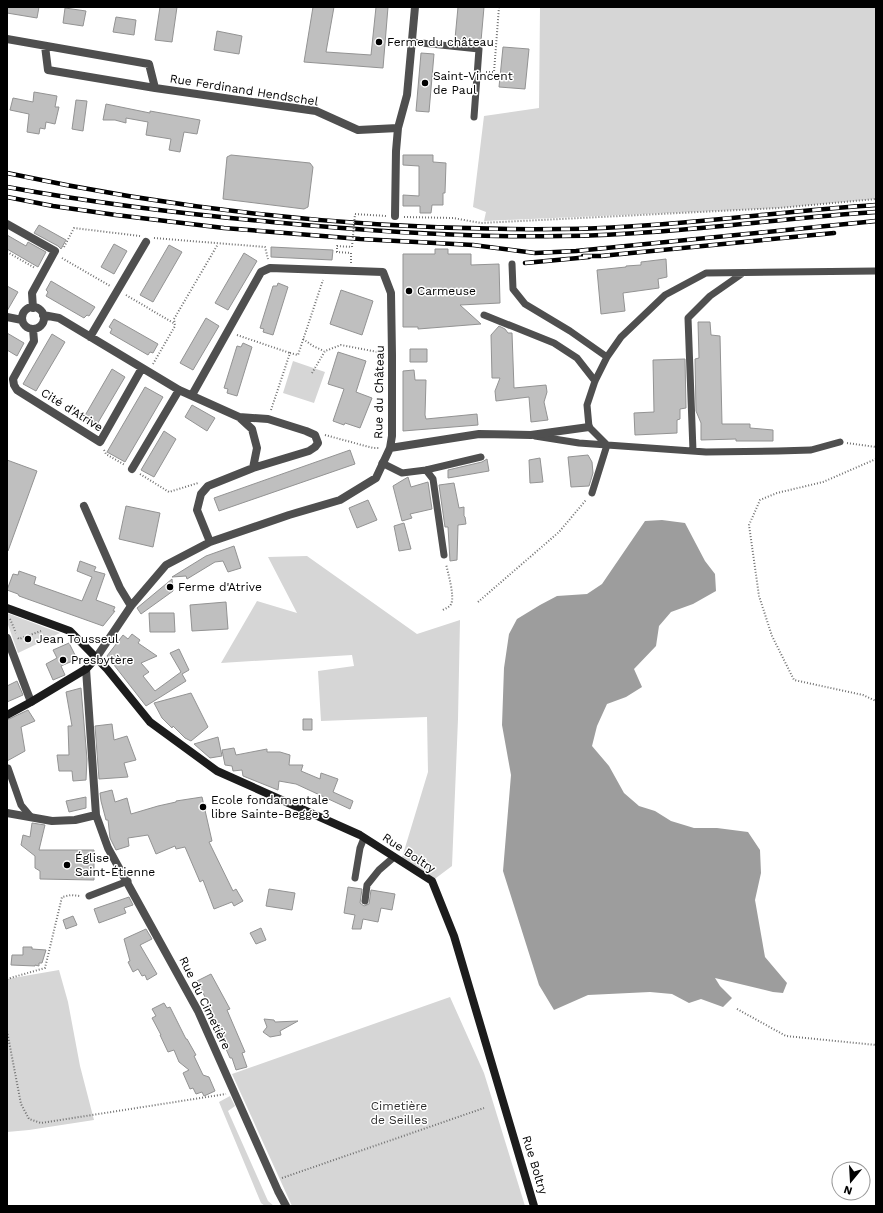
<svg xmlns="http://www.w3.org/2000/svg" width="883" height="1213" font-family="'Work Sans',sans-serif">
	<style>
		.green { fill: #d6d6d6 }
		.water { fill: #9d9d9d }
		.building { fill: #bfbfbf; stroke: #939393 }
		.lines { fill: none; stroke-linecap: round; stroke-linejoin: round }
		.path { stroke: #717171; stroke-width: 2; stroke-dasharray: 1 2; stroke-linecap: butt }
		.lane { stroke: #4f4f4f; stroke-width: 7 }
		.street { stroke: #4f4f4f; stroke-width: 8 }
		.secondary { stroke: #1c1c1c; stroke-width: 8 }
		.rail-casing { stroke: #000; stroke-width: 4.5 }
		.rail { stroke: #fff; stroke-width: 3; stroke-dasharray: 9; stroke-linecap: butt }
		.path-bridge { stroke: #717171; stroke-width: 2; stroke-dasharray: 1 2; stroke-linecap: butt }
		.poi-dot { fill: #000; stroke: #fff; stroke-width: 1.5 }
		.labels { text-anchor: middle; dominant-baseline: central; stroke-width: 3; stroke-linejoin: round; paint-order: stroke }
		.poi-label { font-size: 12px; fill: #000; stroke: #fff; text-anchor: start }
		.street-label { font-size: 12px; fill: #000; stroke: #fff }
		.park-label { font-size: 12px; fill: #2d2d2d; stroke: #fff }
	</style>
	<rect width="100%" height="100%" fill="#fff"/>
	<path class="green" d="M540,7H876V199L779,208L484,221L486,212L473,207L484,116L539,108Z
		M293,361L325,372L314,403L283,393Z
		M307,556L417,634L460,620L458,719L452,866L432,881L401,861L428,772L427,717L321,721L318,671L354,666L352,655L221,663L257,601L297,613L268,557Z
		M7,613L60,633L18,653L7,622Z
		M59,970L68,1002L80,1066L94,1120L29,1130L7,1132V979Z
		M450,997L484,1073L525,1206H292L232,1074Z
		M230,1096L235,1106L228,1111L268,1201L274,1206H265L261,1203L219,1102Z"/>
	<path class="water" d="M662,520L685,523L705,561L715,574L716,591L693,604L671,612L659,626L656,646L634,669L642,687L626,697L607,704L597,726L592,746L609,766L624,793L639,806L655,811L671,821L694,828H717L748,832L760,850L761,873L755,900L765,957L787,983L783,993L773,992L715,978L720,986L732,998L723,1007L701,999L689,1003L672,994L650,992L588,995L554,1010L539,985L503,871L511,775L502,725L504,668L509,634L517,619L540,605L557,596L587,594L602,584L645,521Z"/>
	<path class="building" d="M7,7H39L37,18L7,13Z
		M160,7H177L172,42L155,40Z
		M313,7H334L326,52L371,55L376,7H388L383,68L304,62Z
		M458,7H484L481,41L455,39Z
		M65,8L86,11L83,26L63,23Z
		M116,17L136,20L134,35L113,32Z
		M217,31L242,36L239,54L214,50Z
		M503,47L529,49L525,89L499,87Z
		M421,53L434,54L429,112L416,111Z
		M34,92L57,96L55,107H59L55,124L46,122L45,129L40,128L39,134L27,132L29,114L10,110L13,98L33,102Z
		M76,100L87,101L83,131L72,129Z
		M106,104L150,113V111L200,120L197,134L184,132L180,152L169,150L171,139L146,135L148,122L126,118V123L115,120H103Z
		M231,155L310,163L313,167L308,207L304,209L223,199L227,157Z
		M403,155H433V162L446,163L445,193H443V205H432L431,213H420V206H403V195L419,196V166L403,165Z
		M39,225L66,240L61,249L58,246L34,233Z
		M7,235L26,246L28,242L46,252L38,267L7,249Z
		M114,244L127,251L114,274L101,267Z
		M169,245L182,252L153,302L140,295Z
		M271,247L333,250L332,260L271,257Z
		M435,249H448V254H471V265L499,264L500,303L460,305L481,324L418,329V327H403V254H435Z
		M244,253L257,261L228,310L215,303Z
		M666,259L667,277L658,279L659,288L623,293L625,311L601,314L597,270L626,267V266L641,265V262Z
		M51,281L95,307L89,316L87,315L84,318L46,296L48,292L46,290Z
		M278,283L288,287L273,335L263,332L264,329L260,328L273,286H277Z
		M7,286L18,292L7,311Z
		M341,290L373,301L362,335L330,324Z
		M206,318L219,326L193,370L180,363Z
		M114,319L158,344L153,353L150,352L148,355L110,333L112,329L109,327Z
		M698,322H710L711,335L720,336L722,424H750V428L773,430V441H736V439L701,440V423L696,411L695,359L699,358Z
		M499,326L505,329L508,333H512L514,388L546,385L547,392L544,402L548,420L531,422L529,397L496,401L495,391L500,378H492L491,335Z
		M7,333L24,343L17,356L7,350Z
		M52,334L65,342L36,391L23,384Z
		M243,343L252,347L237,396L227,393L228,389L224,388L237,346L241,347Z
		M410,349H427V362H410Z
		M338,352L366,361L356,392L372,398L360,428L345,423L344,425L333,421L344,389L328,384Z
		M685,359L686,408L680,409V419L677,420V433L635,435L634,413L654,412L653,360Z
		M112,369L125,377L96,426L83,419Z
		M414,370L415,380H426L425,415L426,419L477,414L478,425L403,431V371Z
		M145,387L163,397L125,462L107,452Z
		M192,405L215,418L207,431L185,417Z
		M164,431L176,439L154,477L141,470Z
		M350,450L355,464L219,511L214,498Z
		M588,455L592,462L593,473L589,486L571,487L568,457Z
		M540,458L543,482L530,483L529,460Z
		M487,459L489,471L448,478V470L482,462Z
		M7,460L37,471L8,551H7Z
		M408,477L411,487L428,482L432,509L410,514L412,518L402,521L393,486Z
		M454,483L459,508L464,507V516L465,517L466,524L458,525L457,560L450,561L448,527H445L439,485Z
		M368,500L377,520L357,528L349,508Z
		M126,506L160,513L153,547L119,539Z
		M404,523L411,549L399,551L394,526Z
		M234,546L241,568L228,572L223,561L215,562L187,579L186,576L172,577L206,556Z
		M80,561L96,567L94,571L105,574L96,600L115,607L113,611H115L103,626L19,596L18,594L7,590L13,574L18,575L19,571L36,577L34,584L82,601L92,577L77,571Z
		M172,579L173,591L141,614L137,608Z
		M226,602L228,629L192,631L190,605Z
		M149,613H174L175,632H150Z
		M132,634L140,640L138,643L157,656L141,663L149,672L143,676L155,691L181,672L170,653L179,649L189,670L182,674L186,681L146,706L107,656L123,635L128,639Z
		M69,643L77,659L61,666L65,675L53,680L46,664L57,658L53,650Z
		M17,681L23,695L7,702V686Z
		M81,688L87,759L86,780L73,781L72,771H59L57,755H69L68,726H72L66,692Z
		M191,693L208,727L191,741L185,738L173,726L172,728L162,718L154,703Z
		M28,710L35,721L21,727L25,751L7,761V720Z
		M303,719H312V730H303Z
		M112,724L114,740L127,736L136,760L124,763L128,777L99,779L95,726Z
		M218,737L222,756L210,758L194,744Z
		M234,748L236,755L267,749V752H280L290,755L289,765H303L301,771L320,779L321,773L338,779L333,792L353,801L350,809L296,784L279,781L278,790L243,776L242,770L233,771L232,766L225,765L222,750Z
		M112,790L115,802L127,798L131,814L158,806L176,802V801L202,797L212,841L209,842L233,891L236,889L243,901L234,906L232,902L214,909L203,880L200,882L185,847L176,849L175,846L156,854L148,835L128,838L129,846L116,850L110,838L108,820H106L101,801L100,793Z
		M86,797V808L69,812L66,801Z
		M32,823L45,825L39,850H94V880L40,879V871L35,868V856L21,845L23,835L30,837Z
		M348,887L362,889L360,903L364,906L369,904L371,890L395,894L392,910L381,908L378,922L363,919L361,929H352L355,915L344,913Z
		M269,889L295,893L292,910L266,906Z
		M129,897L133,905L124,908L126,913L99,923L94,909Z
		M73,916L77,925L66,929L63,920Z
		M261,928L266,940L256,944L250,933Z
		M146,929L152,939L140,945L157,974L147,980L145,975L142,976L138,969L133,972L128,962L130,961L124,939Z
		M23,947H32V949L46,950L42,963H39V966L35,965V966L11,965L12,955H23Z
		M211,974L230,1009L227,1010L245,1052L242,1053L247,1067L236,1070L232,1058H230L206,1004L208,1003L197,981Z
		M164,1003L167,1008L170,1007L186,1039H187L196,1055L194,1056L203,1075L209,1077L215,1091L204,1096L202,1092L196,1094L193,1088L190,1089L183,1073L189,1070L179,1062L174,1050L168,1052L160,1035H161L152,1018L156,1016L152,1009Z
		M264,1019L274,1020L275,1022L298,1021L280,1031L281,1035L270,1037L263,1032L267,1027Z"/>
	<g class="lines">
		<path class="path" d="M486,72H494L499,7
			M355,214L386,216
			M404,217L453,218L481,223L779,208L876,199
			M154,238L265,247L268,259
			M64,247L74,228L140,236
			M7,252L35,268
			M62,258L110,286
			M351,263V253L337,252V246L352,247
			M126,295L175,324
			M237,335L290,353
			M303,339L313,346L324,351
			M153,364L175,326L174,319L218,244
			M312,373L325,351L341,345L383,353
			M271,410L290,353L298,355L323,280
			M325,435L373,448H379
			M847,443L876,447
			M104,450L106,454L125,465
			M876,459L823,482L777,493L760,500L749,525L759,596L772,636L794,680L863,695L876,701
			M140,474L169,492L198,483
			M478,602L559,532L586,500
			M443,610C446,608 450,607 451,604C455,597 448,573 446,564
			M10,619L16,633
			M18,638L19,639L41,631
			M7,979L45,968L62,897L71,895L80,896
			M737,1009L786,1036L876,1045
			M7,1031L21,1104L29,1119L41,1123L226,1094
			M282,1178L484,1108"/>
		<path class="lane" d="M412,42L479,49L474,117
			M512,264L513,289L525,304L570,331L607,357
			M484,315L554,343L577,358L595,381
			M535,436L579,443L706,452L778,451L811,450L840,442
			M693,451L688,318L710,296L743,273
			M382,463L402,473L426,470L481,457
			M426,470L433,479L444,555
			M592,493L607,445L589,427L587,405L595,381L607,357L621,337L665,295L706,273L876,271
			M8,768L21,805L31,817
			M355,878L360,848L364,838
			M89,896L128,881
			M365,901L367,885L379,870L394,857"/>
		<path class="street" d="M7,39L149,64L155,88
			M45,46L48,70L155,88L316,111L358,130L398,128
			M395,216L396,151L398,128L407,95L415,7
			M7,224L55,251L32,293L33,308
			M22 318a11 11 0 1 1 22 0a11 11 0 1 1-22 0Z
			M43,315L59,318L179,390L239,417L252,429L257,448L253,468L208,486L201,494L197,510L210,542
			M7,317L22,320
			M33,329L34,341L13,379L14,385L17,390L100,442L142,368
			M90,337L146,242
			M239,417L268,419L306,431L315,435L318,443L315,447L309,451L253,468
			M390,448L479,434L531,435L589,427
			M132,469L179,390
			M84,506L120,588L131,606
			M7,638L31,702
			M96,658L131,606L166,565L210,542L289,515L340,500L376,478L390,448L392,436V355L391,293L383,272L270,268L261,272L192,395
			M86,669L96,815L108,848L198,1011L278,1191L286,1206
			M7,813L52,821L75,820L96,815"/>
		<path class="secondary" d="M7,608L70,631L107,669L150,722L217,771L360,835L432,881L454,936L534,1206
			M7,715L31,702L86,669L96,658"/>
		<defs>
			<path id="rail" d="M7,173C188,212 375,231 561,229C666,228 771,212 876,205
				M7,187C95,203 183,214 272,222C368,231 465,238 561,236C667,235 771,219 876,212
				M7,197L53,206L116,215L224,228L360,239L473,245L535,253L576,251L876,221
				M583,256H601L834,233
				M525,263L589,257"/>
		</defs>
		<use href="#rail" class="rail-casing"/>
		<use href="#rail" class="rail"/>
		<path class="path-bridge" d="M352,247L355,214"/>
	</g>
	<g class="poi-dot">
		<circle cx="379" cy="42" r="4"/>
		<circle cx="425" cy="83" r="4"/>
		<circle cx="409" cy="291" r="4"/>
		<circle cx="170" cy="587" r="4"/>
		<circle cx="28" cy="639" r="4"/>
		<circle cx="63" cy="660" r="4"/>
		<circle cx="203" cy="807" r="4"/>
		<circle cx="67" cy="865" r="4"/>
	</g>
	<g class="labels">
		<g class="poi-label">
			<text x="387" y="42">Ferme du château</text>
			<text x="433" y="76">Saint-Vincent<tspan x="433" dy="14">de Paul</tspan></text>
			<text x="417" y="291">Carmeuse</text>
			<text x="178" y="587">Ferme d'Atrive</text>
			<text x="36" y="639">Jean Tousseul</text>
			<text x="71" y="660">Presbytère</text>
			<text x="211" y="800">Ecole fondamentale<tspan x="211" dy="14">libre Sainte-Begge 3</tspan></text>
			<text x="75" y="858">Église<tspan x="75" dy="14">Saint-Étienne</tspan></text>
		</g>
		<g class="street-label">
			<text transform="translate(244 90) rotate(9)">Rue Ferdinand Hendschel</text>
			<text transform="translate(379 392) rotate(-89)">Rue du Château</text>
			<text transform="translate(72 410) rotate(32)">Cité d'Atrive</text>
			<text transform="translate(409 853) rotate(34)">Rue Boltry</text>
			<text transform="translate(205 1003) rotate(64)">Rue du Cimetière</text>
			<text transform="translate(535 1165) rotate(73)">Rue Boltry</text>
		</g>
		<g class="park-label">
			<text x="399" y="1106">Cimetière<tspan x="399" dy="14">de Seilles</tspan></text>
		</g>
	</g>
	<rect width="883" height="1213" fill="none" stroke="#000000" stroke-width="16"/>
	<g transform="translate(851 1181) rotate(198)"><circle r="19" fill="#ffffff" stroke="#999999"/>
	<path d="M0-3L7 15L0 10L-7 15Z" fill="#000000"/>
	<text y="-6" font-size="11" font-weight="bold" text-anchor="middle" fill="#000000">N</text>
	</g>
</svg>
